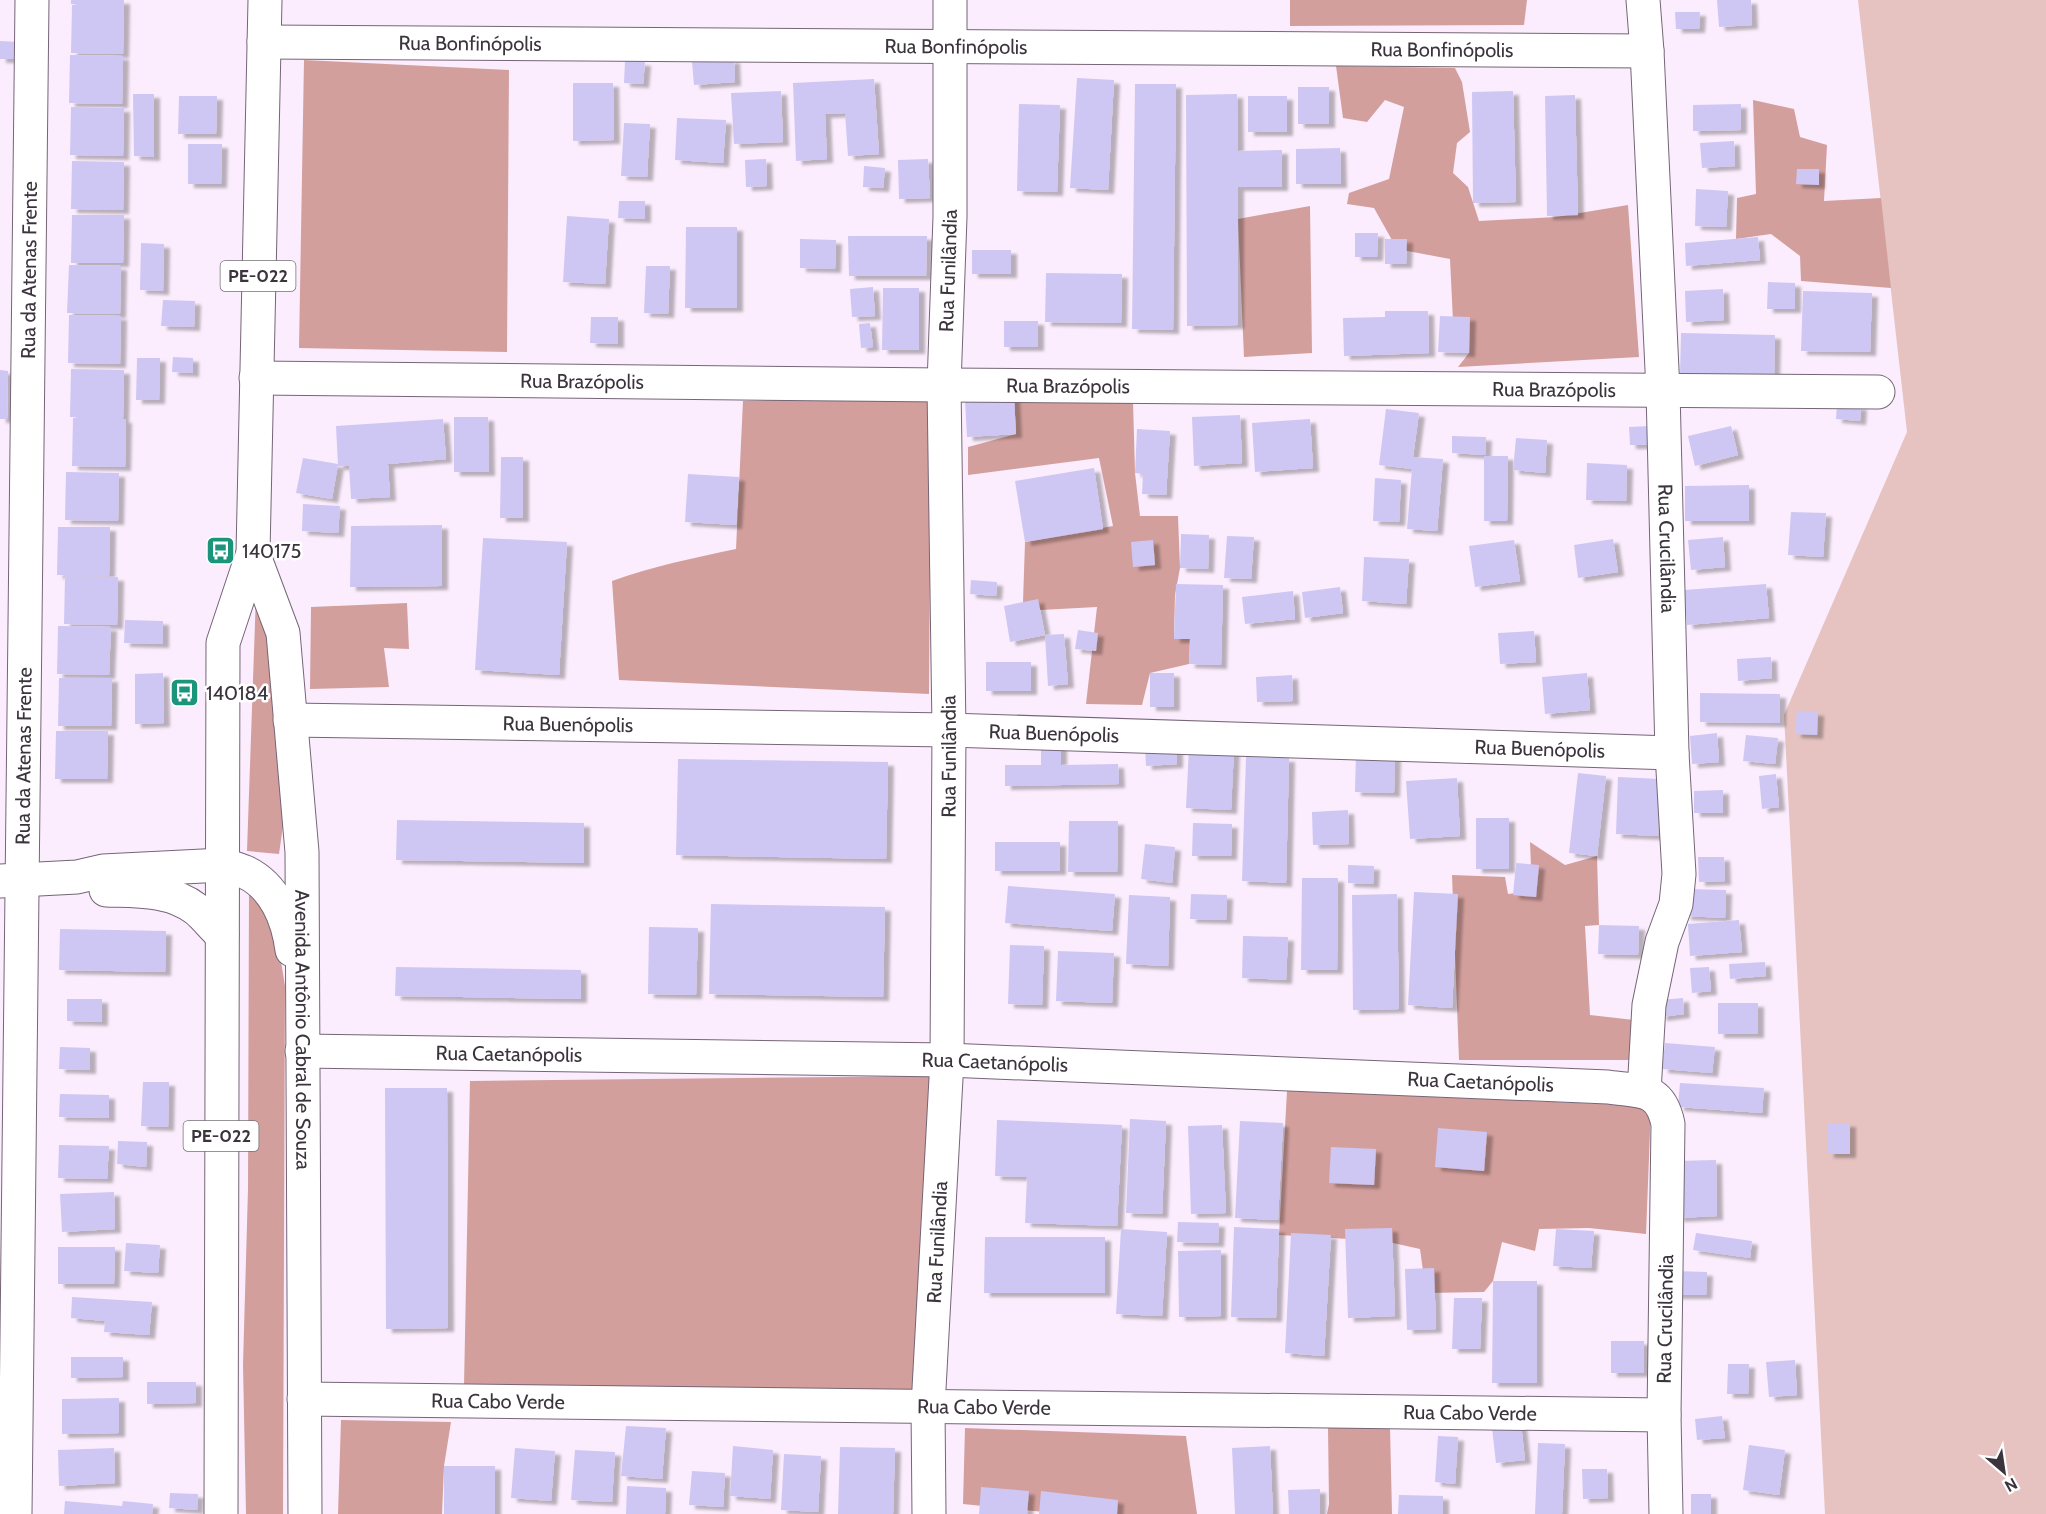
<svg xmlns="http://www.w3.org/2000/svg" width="2046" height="1514" font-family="Cabin,sans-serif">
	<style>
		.green { fill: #e6c3c1 }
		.forest { fill: #d39f9c }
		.building { fill: #cec7f4; filter: url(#shadow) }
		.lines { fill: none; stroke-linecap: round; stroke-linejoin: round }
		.minor-casing { stroke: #756577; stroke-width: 35 }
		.tertiary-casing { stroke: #756577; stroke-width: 35 }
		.primary-casing { stroke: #756577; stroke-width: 35 }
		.minor { stroke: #fff; stroke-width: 33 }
		.tertiary { stroke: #fff; stroke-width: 33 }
		.primary { stroke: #fff; stroke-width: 33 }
		.labels { text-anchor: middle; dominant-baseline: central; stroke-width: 5; stroke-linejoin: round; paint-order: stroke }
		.shield { fill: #fff; stroke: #767176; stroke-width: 1.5 }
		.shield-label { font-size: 18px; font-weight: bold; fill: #3b343c }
		.street-label { font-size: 20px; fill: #3b343c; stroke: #fff }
		.poi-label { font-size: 20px; fill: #3b343c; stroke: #fff; text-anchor: start }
	</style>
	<defs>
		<filter id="shadow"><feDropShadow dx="6" dy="4" stdDeviation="1.5" flood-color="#0004"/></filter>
	</defs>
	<rect width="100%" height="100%" fill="#fbedfd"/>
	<path class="green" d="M1858,0H2046V1514H1825L1784,715L1907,432Z"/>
	<path class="forest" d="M1290,0H1527L1524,25L1290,26Z
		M304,60L509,70L507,352L299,348Z
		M1336,66L1455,68L1462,82L1470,132L1457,143L1453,173L1468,187L1479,221L1556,217L1628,205L1639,357L1458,367L1469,353L1453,321L1450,259L1397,249L1374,208L1347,204L1349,193L1389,179L1404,107L1385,100L1367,122L1343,118Z
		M1753,100L1794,109L1800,137L1827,145L1824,201L1881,198L1891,288L1801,281L1800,256L1771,234L1736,239L1737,198L1756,194Z
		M1310,206L1312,353L1244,357L1238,219Z
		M931,396L929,694L619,680L612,581C653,566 694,558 736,549L743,401Z
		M1014,396L1133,401L1135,473L1140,516H1178L1180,568L1175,595L1174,638L1190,639L1189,664L1150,673L1142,705L1086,704L1097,607L1040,610L1023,602L1025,542L1113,526L1099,458L968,475V447L1016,434Z
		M256,594L266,622L283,826L279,854L247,851Z
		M407,603L409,649L384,648L389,687L310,689L311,607Z
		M1530,842L1565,865L1597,856L1599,925L1585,926L1590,1015L1634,1020L1633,1060H1459L1452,875L1505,877L1508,894L1532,891Z
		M249,891L275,924L285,986L283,1514H246L243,1365L248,1189Z
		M935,1076L912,1393L464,1386L470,1081Z
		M1287,1091L1651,1106L1646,1234L1589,1228L1539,1229L1535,1251L1502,1242L1493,1281L1484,1292L1426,1293L1420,1249L1384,1241L1279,1235Z
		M341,1420L451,1422L444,1466L442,1514H338Z
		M1390,1427L1392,1514H1327L1329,1504L1328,1428Z
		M965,1428L1186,1436L1197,1514H1065L963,1504Z"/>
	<path class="building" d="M71,0H124L123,54L71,53L72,5L78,4H71Z
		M1717,0H1751L1752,25L1719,27Z
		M1675,12H1700L1699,29H1676Z
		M0,41L19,42V59H0Z
		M70,55L123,56L122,104L69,103Z
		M734,59L735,82L694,85L692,62Z
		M625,61L645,62L643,84L624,83Z
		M1077,78L1114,80L1108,190L1070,188Z
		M874,79L879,154L848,156L845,113L825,114L827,159L796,161L793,83Z
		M573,83H613L614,140L573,141Z
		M1135,84H1176L1173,330L1132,329Z
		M1298,87H1329V124H1298Z
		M781,91L783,142L734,144L731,93Z
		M1513,91L1516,202L1473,203L1472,92Z
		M133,94H154V157L134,156Z
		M1237,94L1238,151L1282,150V187H1238V325L1187,326L1186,95Z
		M1575,95L1578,215L1547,216L1545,96Z
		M179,96H217L216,134H178Z
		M1248,96H1287V132H1248Z
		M1019,104L1060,105L1057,192L1017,191Z
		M1741,104V130L1693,131V105Z
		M71,107L124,108L123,156L70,155Z
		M677,118L726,120L723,163L675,160Z
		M624,123L650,124L647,177L621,176Z
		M1734,141L1735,166L1702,168L1700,143Z
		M188,144H222L221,184H188Z
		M1340,148L1341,184H1296V149Z
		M766,159L767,186L746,187L745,160Z
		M928,159L930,198L899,199L898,160Z
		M72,161L124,162L123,210L71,209Z
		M864,166L885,168L883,188L863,187Z
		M1797,169H1819V185L1796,184Z
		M1696,189L1728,191L1726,227L1695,226Z
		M619,201H645V219L618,218Z
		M72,215H124L123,263H71Z
		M567,216L609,219L605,284L563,282Z
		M686,227H737V308H685Z
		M1355,233H1378L1377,257H1355Z
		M848,236H927L926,276H849Z
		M1758,237L1760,260L1686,266L1685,243Z
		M800,239L836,240L835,269L800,268Z
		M1385,239H1407L1406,264H1385Z
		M141,243L164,244L163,291L140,290Z
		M972,250H1011V274H972Z
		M69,265L121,266L120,314L67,313Z
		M646,266H670L668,314L644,313Z
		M1046,273L1122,274L1121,323L1045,322Z
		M1768,282L1795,283V309H1767Z
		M873,287L875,316L852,317L850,289Z
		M883,288H919V350H882Z
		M1723,289L1724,320L1686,322L1685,291Z
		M1803,291L1872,293L1870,352L1801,351Z
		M163,300L195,301L194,327L161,326Z
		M1385,311H1428L1429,353L1344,356L1343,318L1385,317Z
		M69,315L121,316L120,364L68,363Z
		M1440,316L1470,317L1469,353L1438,352Z
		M591,317H618V344L590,343Z
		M1004,321H1038V347H1004Z
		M870,323L873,347L861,348L859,324Z
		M1681,333L1775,335L1774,376L1680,375Z
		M173,357L193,358V373L172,372Z
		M137,358H160L159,400H136Z
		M71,369L124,370L123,419H126L125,467L72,466L73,418H115L70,417Z
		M0,370L8,371L7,419H0Z
		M1014,396L1016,434L967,437L965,400Z
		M1837,404L1861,406L1860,421L1836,419Z
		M1386,409L1419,413L1413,457L1443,459L1437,531L1407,529L1412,469L1379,465Z
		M1240,415L1242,463L1194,466L1192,417Z
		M454,417H488L489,472H454Z
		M443,419L446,459L388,464L390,497L351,499L349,466H338L336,426Z
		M1310,419L1313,468L1255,472L1252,423Z
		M1650,426L1651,445H1630L1629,427Z
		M1731,426L1738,455L1695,466L1688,436Z
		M1137,429L1170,431L1166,495L1142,494L1143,474L1135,473Z
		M1452,436L1486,437L1485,455L1452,453Z
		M1516,438L1547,440L1545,473L1513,470Z
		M1484,456H1508L1507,521H1484Z
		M501,457H523V518H500Z
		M303,458L338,464L332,499L296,493Z
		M1587,463L1627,465L1626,501L1586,500Z
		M1094,468L1103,529L1025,542L1015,481Z
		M66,472L119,473L118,521L65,520Z
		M688,474L739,477L736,525L685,522Z
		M1375,478L1401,480L1399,522L1373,521Z
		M1749,485V521H1685V486Z
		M303,504L340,506L338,533L302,531Z
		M1791,512L1826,513L1823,557L1788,555Z
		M442,525V586L350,587L351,526Z
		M58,527H110L109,576L57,575Z
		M1181,534L1209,535L1208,569L1180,568Z
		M1227,536L1254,537L1251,579L1224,578Z
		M1723,537L1725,567L1691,570L1688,540Z
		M483,538L567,542L559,675L475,670Z
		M1613,539L1618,572L1578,578L1574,545Z
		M1153,540L1155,565L1133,567L1131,542Z
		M1514,540L1520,581L1475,587L1469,546Z
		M1364,557L1409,559L1406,604L1362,601Z
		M65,576L118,577L117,625L64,624Z
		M971,580L997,582L996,596L970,594Z
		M1176,584L1223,585L1221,665L1189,664L1190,639H1174Z
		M1766,584L1769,618L1687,625L1684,590Z
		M1340,587L1343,613L1305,618L1302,592Z
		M1293,591L1295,619L1245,624L1242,597Z
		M1038,599L1045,635L1010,642L1004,606Z
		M125,620L163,621V644L124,643Z
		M58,626L111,627L109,675L57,674Z
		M1078,630L1098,633L1096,651L1075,649Z
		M1534,631L1536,662L1500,664L1498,633Z
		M1064,634L1068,684L1048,686L1045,635Z
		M1771,657L1772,678L1738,681L1737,659Z
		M986,662H1031V691H986Z
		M163,673L164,723L135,724V674Z
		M1150,673H1174V707H1150Z
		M1587,673L1590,710L1545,714L1542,677Z
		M1292,675L1293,701L1257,702L1256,677Z
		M59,678H112L111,726H58Z
		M1700,693L1780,694V723L1700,722Z
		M1797,711L1818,712L1817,735L1795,734Z
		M56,731H108L107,779H55Z
		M1717,733L1719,762L1692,764L1690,736Z
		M1746,735L1778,738L1775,764L1743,761Z
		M1041,744H1061V765L1118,764L1119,784L1005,786V765H1041Z
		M1177,746V764L1146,766L1145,747Z
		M1189,747L1234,749L1231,810L1186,808Z
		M1356,751H1395L1394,793L1355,792Z
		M1246,757L1289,758L1286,883L1242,881Z
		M678,759L888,762L886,859L676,855Z
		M1578,773L1606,776L1597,856L1569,853Z
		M1776,774L1779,807L1762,809L1759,776Z
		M1618,777L1660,779L1658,836L1616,834Z
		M1457,778L1460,836L1410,839L1406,781Z
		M1723,790V813H1694V791Z
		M1348,810L1349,844L1313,845L1312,812Z
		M1476,818H1509V869H1476Z
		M397,820L584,823V863L396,860Z
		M1069,821H1118L1117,872H1068Z
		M1193,823L1232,824L1231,856H1192Z
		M995,842H1060V871H995Z
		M1145,844L1175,847L1172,883L1141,879Z
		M1698,857H1724L1725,881L1699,882Z
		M1516,863L1539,865L1536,897L1513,895Z
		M1348,865L1374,866L1373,884L1348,883Z
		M1302,878H1338L1337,970H1301Z
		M1008,886L1115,894L1112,931L1005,923Z
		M1687,889L1726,890L1725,918L1685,916Z
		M1414,892L1458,894L1452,1008L1408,1005Z
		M1191,894L1227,895L1226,920L1190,919Z
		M1397,894L1399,1009L1353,1010L1352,895Z
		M1129,895L1170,897L1168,966L1126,964Z
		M711,904L885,907L883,997L709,994Z
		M1739,920L1742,952L1690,956L1688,924Z
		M1599,925L1639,926L1638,955L1598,954Z
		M649,927L698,928L696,995L648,994Z
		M60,929L166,931L165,972L59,970Z
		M1243,936L1288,937L1286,980L1242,978Z
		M1010,945L1044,946L1042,1005L1008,1004Z
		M1058,951L1114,953L1112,1003L1056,1001Z
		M1765,962L1766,976L1730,979L1729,964Z
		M396,967L581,970V999L395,996Z
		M1709,967L1711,991L1692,993L1690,968Z
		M1683,998L1684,1014L1661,1017L1659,1000Z
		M67,999H102V1022L67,1021Z
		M1718,1003H1758V1034H1718Z
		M1665,1043L1715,1047L1712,1073L1662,1069Z
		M60,1047L90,1048V1070L59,1069Z
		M143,1082H169L168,1127L141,1126Z
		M1680,1083L1764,1088L1762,1113L1678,1107Z
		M385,1088H447L448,1328L386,1329Z
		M60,1094L109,1095V1118L59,1117Z
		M1130,1119L1166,1121L1162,1214L1126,1213Z
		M997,1120L1122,1125L1117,1226L1025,1223L1027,1177L995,1176Z
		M1240,1121L1283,1123L1278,1220L1235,1218Z
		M1828,1123H1850V1154H1828Z
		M1222,1125L1226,1213L1191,1214L1188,1126Z
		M1438,1128L1487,1132L1484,1171L1435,1167Z
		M118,1141L147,1142L146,1167L117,1164Z
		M59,1145L109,1146L107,1179L58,1178Z
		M1331,1147L1376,1149L1374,1185L1329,1183Z
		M1716,1160L1717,1216L1678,1218L1676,1161Z
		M114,1192L115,1229L62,1232L60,1194Z
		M1178,1222L1219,1223L1218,1243L1177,1242Z
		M1234,1227L1279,1229L1276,1318L1231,1317Z
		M1392,1228L1395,1316L1348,1318L1345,1229Z
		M1121,1229L1167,1232L1162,1316L1116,1314Z
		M1556,1229L1594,1231L1591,1268L1553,1266Z
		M1291,1233L1331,1235L1324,1356L1285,1353Z
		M1696,1233L1752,1241L1750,1258L1693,1250Z
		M985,1237H1105V1293H984Z
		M126,1243L160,1245L158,1273L124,1271Z
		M58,1247H115L114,1284H58Z
		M1221,1250V1316L1179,1317L1178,1251Z
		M1434,1268L1436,1329L1407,1330L1405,1269Z
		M1675,1271L1707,1272L1706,1295H1674Z
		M1493,1281H1537V1383H1492Z
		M72,1297L152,1302L149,1335L104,1332L105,1321L71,1318Z
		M1454,1298H1482L1480,1349H1452Z
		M1611,1341H1644V1373H1611Z
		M71,1357H123V1377L71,1378Z
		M1795,1360L1797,1395L1769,1397L1766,1362Z
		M1728,1364H1749L1748,1394H1727Z
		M147,1382H196V1403L147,1404Z
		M119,1398V1433L62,1434V1399Z
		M1722,1416L1725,1438L1697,1440L1695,1419Z
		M1521,1424L1525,1460L1496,1463L1492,1428Z
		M626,1426L666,1428L662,1479L621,1476Z
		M1438,1436L1458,1437L1455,1484L1435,1482Z
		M1538,1443L1565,1444L1562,1514H1535Z
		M1749,1445L1785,1450L1779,1495L1743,1490Z
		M733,1446L773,1450L770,1499L730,1496Z
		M1270,1446L1273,1514H1235L1232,1448Z
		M840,1447L895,1448L893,1514H838Z
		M114,1448L115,1483L59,1486L58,1450Z
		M515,1448L555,1451L551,1501L511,1498Z
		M575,1450L615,1452L612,1502L571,1500Z
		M784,1454L821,1456L818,1512L781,1510Z
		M444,1466H495V1514H444Z
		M1582,1469H1607L1608,1498L1583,1499Z
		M692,1471L725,1473L723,1507L689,1505Z
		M627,1486L666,1488L665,1514H626Z
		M981,1487L1029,1491L1027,1514H979Z
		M1320,1489V1514H1289L1288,1490Z
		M1041,1491L1118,1500L1117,1514H1039Z
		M170,1493L198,1494L197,1510L169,1508Z
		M1691,1494H1711V1514H1691Z
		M1399,1495L1443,1496V1514H1398Z
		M65,1501L122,1506L123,1501L153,1504L152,1514H64Z"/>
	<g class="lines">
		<defs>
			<g id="minor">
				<path id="s1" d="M1643,0L1647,51L1663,391L1672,753L1679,874L1676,904L1662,942L1649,1005L1644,1092"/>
				<path id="s2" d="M264,42L1647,51"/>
				<path id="s3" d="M256,378L944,385L1878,392"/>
				<path id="s4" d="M290,720L949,730L1672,753"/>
				<path id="s5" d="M302,1051L947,1060L1608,1087C1640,1092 1660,1086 1668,1124L1664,1415L1666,1514"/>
				<path id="s6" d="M304,1399L1664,1415"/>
				<path id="s7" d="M15,1514L32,0"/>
				<path id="s8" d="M929,1514L928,1407L947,1060L949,730L944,385L950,217V0"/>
			</g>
			<path id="tertiary" d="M0,881L77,877L103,871L223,865
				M106,890C136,891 170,889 196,909C205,916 213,927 222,935"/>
			<g id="primary">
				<path id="s9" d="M253,553L283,633L302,852L305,1514"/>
				<path d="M223,865C230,867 238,869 245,872C275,886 288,919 292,950"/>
				<path d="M221,1514L223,643L253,553L265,0"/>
			</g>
		</defs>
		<use href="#minor" class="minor-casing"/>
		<use href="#tertiary" class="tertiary-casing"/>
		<use href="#primary" class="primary-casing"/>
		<use href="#minor" class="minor"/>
		<use href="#tertiary" class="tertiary"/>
		<use href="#primary" class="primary"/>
	</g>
	<defs>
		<symbol id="bus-square" viewBox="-11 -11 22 22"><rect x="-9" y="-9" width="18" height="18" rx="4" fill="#1a957b" stroke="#fff"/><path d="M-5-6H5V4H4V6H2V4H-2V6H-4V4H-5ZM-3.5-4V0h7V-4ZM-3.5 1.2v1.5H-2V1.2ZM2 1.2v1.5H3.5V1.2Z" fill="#fff"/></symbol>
	</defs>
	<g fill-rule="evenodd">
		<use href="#bus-square" x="204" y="534" width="33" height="33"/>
		<use href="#bus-square" x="168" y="676" width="33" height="33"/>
	</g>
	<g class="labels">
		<g class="shield">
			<rect x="220.5" y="261" width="75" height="30" rx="4.5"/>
			<rect x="183.5" y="1121" width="75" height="30" rx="4.5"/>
		</g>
		<g class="shield-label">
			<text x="258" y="276">PE-022</text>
			<text x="221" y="1136">PE-022</text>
		</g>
		<g class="street-label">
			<text stroke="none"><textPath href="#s2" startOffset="206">Rua Bonfinópolis</textPath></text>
			<text stroke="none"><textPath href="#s2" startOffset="692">Rua Bonfinópolis</textPath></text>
			<text stroke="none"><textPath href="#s2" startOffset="1178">Rua Bonfinópolis</textPath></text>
			<text stroke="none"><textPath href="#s7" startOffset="1244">Rua da Atenas Frente</textPath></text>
			<text stroke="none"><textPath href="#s8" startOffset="1244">Rua Funilândia</textPath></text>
			<text stroke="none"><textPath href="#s3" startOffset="326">Rua Brazópolis</textPath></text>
			<text stroke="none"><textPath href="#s3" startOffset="812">Rua Brazópolis</textPath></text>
			<text stroke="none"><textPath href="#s3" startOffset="1298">Rua Brazópolis</textPath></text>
			<text stroke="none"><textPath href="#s1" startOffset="549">Rua Crucilândia</textPath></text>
			<text stroke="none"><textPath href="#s4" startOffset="278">Rua Buenópolis</textPath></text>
			<text stroke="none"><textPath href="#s4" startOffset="764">Rua Buenópolis</textPath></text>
			<text stroke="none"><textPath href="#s4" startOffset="1250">Rua Buenópolis</textPath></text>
			<text stroke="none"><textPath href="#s7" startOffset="758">Rua da Atenas Frente</textPath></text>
			<text stroke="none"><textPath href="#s8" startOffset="758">Rua Funilândia</textPath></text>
			<text stroke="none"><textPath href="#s9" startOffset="483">Avenida Antônio Cabral de Souza</textPath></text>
			<text stroke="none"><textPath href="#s5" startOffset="207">Rua Caetanópolis</textPath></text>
			<text stroke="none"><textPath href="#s5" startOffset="693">Rua Caetanópolis</textPath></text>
			<text stroke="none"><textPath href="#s5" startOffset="1179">Rua Caetanópolis</textPath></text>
			<text stroke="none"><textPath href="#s8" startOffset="272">Rua Funilândia</textPath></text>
			<text transform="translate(1665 1319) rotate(-89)">Rua Crucilândia</text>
			<text stroke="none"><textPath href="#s6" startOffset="194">Rua Cabo Verde</textPath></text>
			<text stroke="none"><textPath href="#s6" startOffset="680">Rua Cabo Verde</textPath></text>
			<text stroke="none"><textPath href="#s6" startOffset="1166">Rua Cabo Verde</textPath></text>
		</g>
		<g class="poi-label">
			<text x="242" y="551">140175</text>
			<text x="206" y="693">140184</text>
		</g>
	</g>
	<g transform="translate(2004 1472) rotate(151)" stroke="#ffffff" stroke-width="4.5" paint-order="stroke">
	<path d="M0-4.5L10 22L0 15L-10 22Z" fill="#3b343c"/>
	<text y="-9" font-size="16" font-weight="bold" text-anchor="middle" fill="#3b343c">N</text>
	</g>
</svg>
